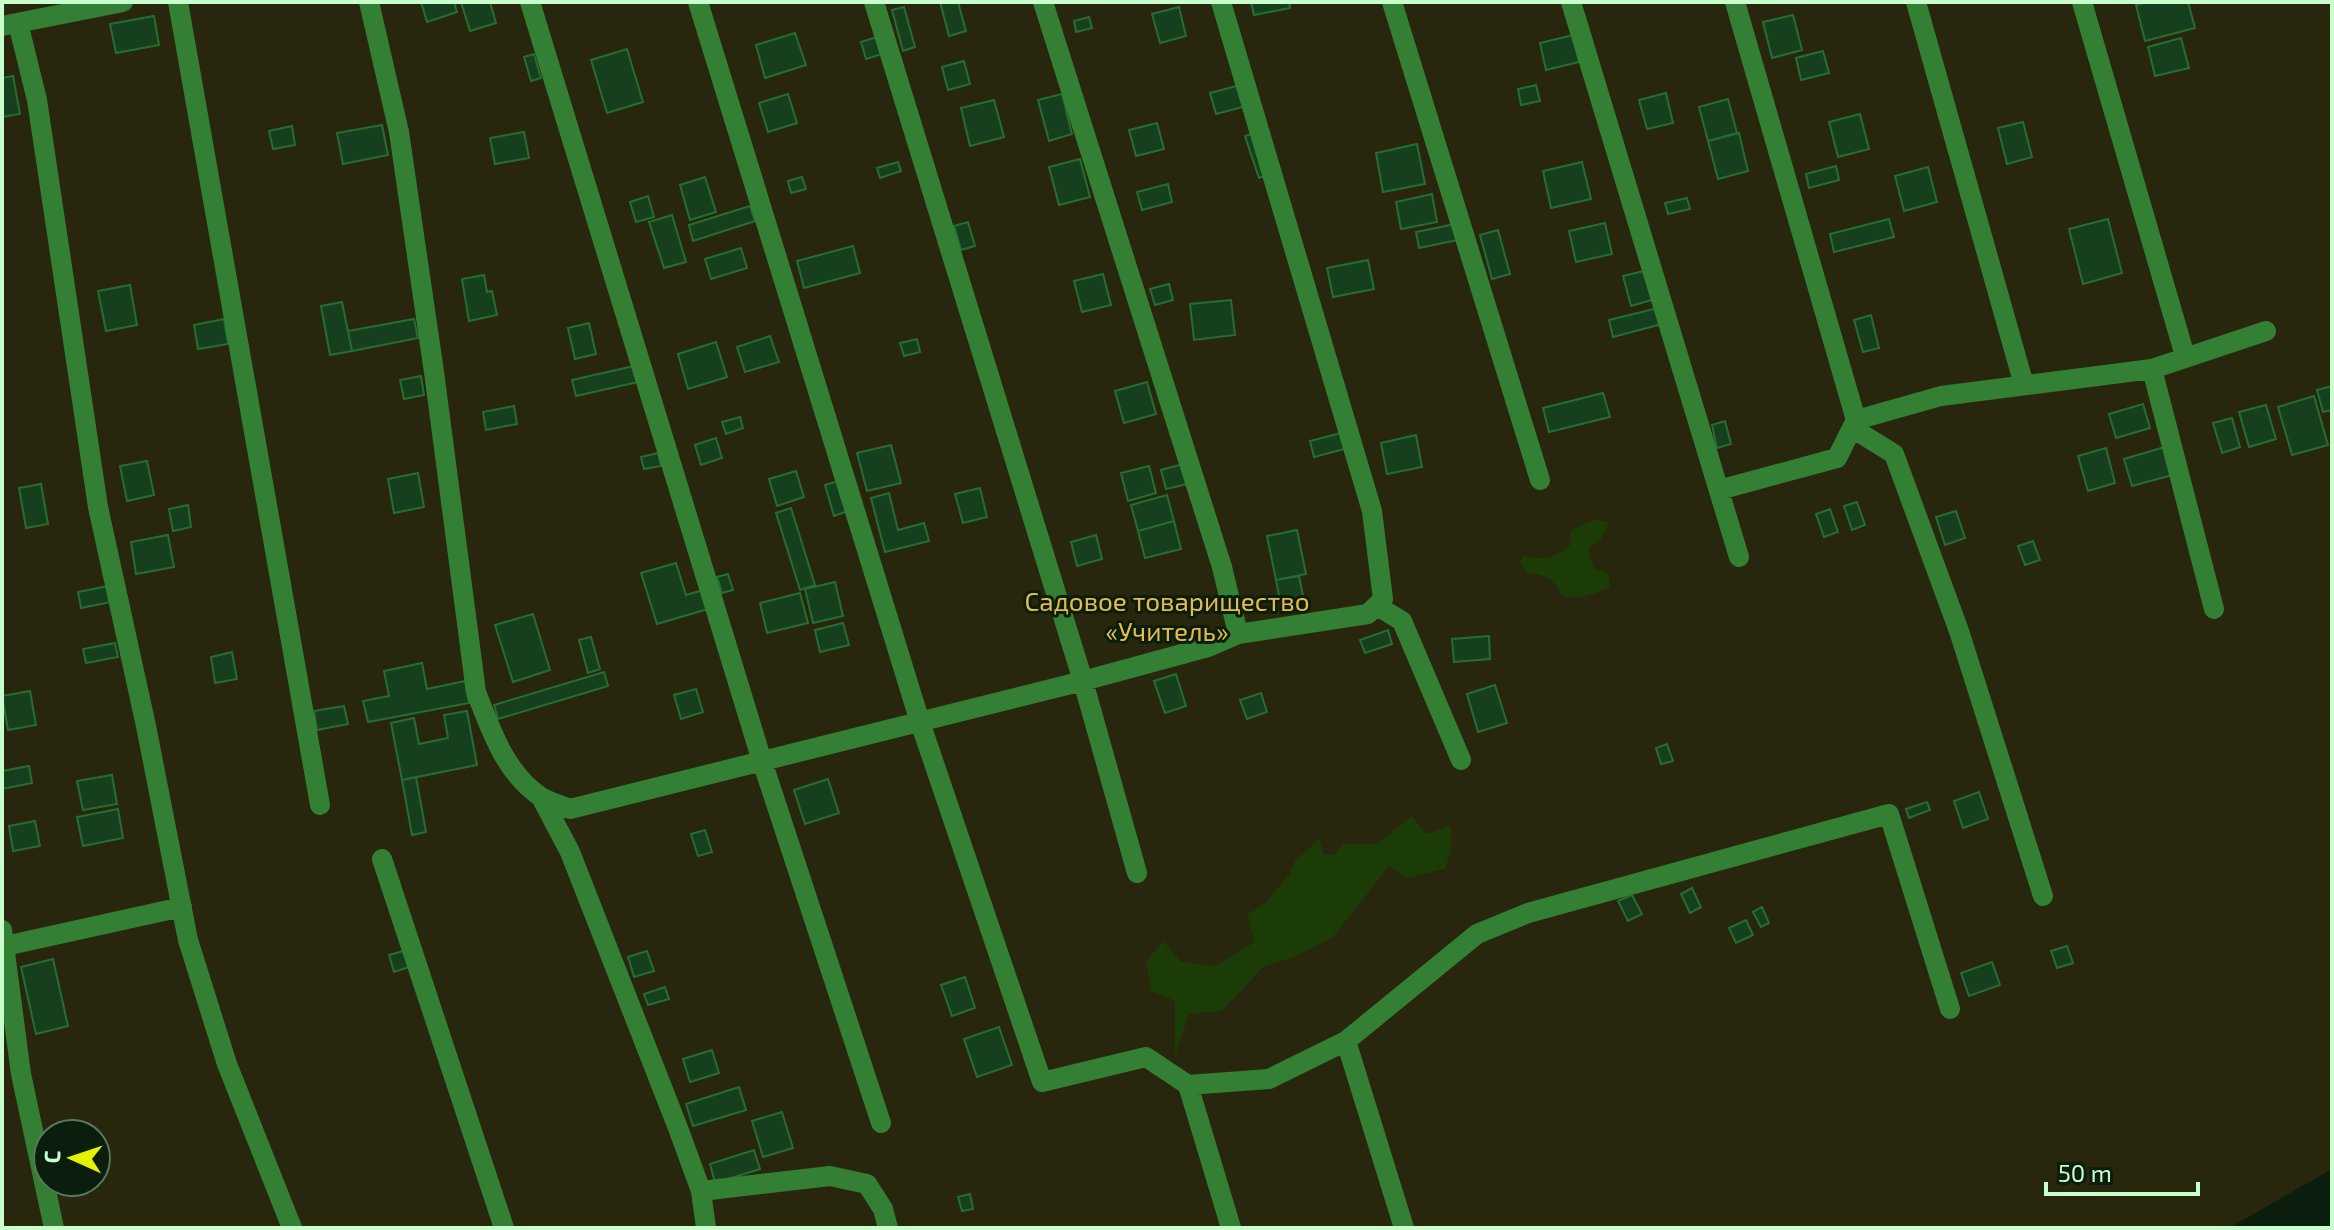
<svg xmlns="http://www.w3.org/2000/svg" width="2334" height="1230" font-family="'Exo 2',sans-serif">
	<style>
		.green { fill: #28270d; fill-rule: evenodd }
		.water { fill: #1b3c06 }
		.building { fill: #16401d; stroke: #266d33; stroke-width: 2 }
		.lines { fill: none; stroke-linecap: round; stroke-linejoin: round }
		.minor { stroke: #338034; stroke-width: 20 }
		.labels { text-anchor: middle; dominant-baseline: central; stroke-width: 6; stroke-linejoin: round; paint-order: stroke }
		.park-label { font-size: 26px; fill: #e5bb4e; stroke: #0b1e0d }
	</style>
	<rect width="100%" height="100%" fill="#0b1e0d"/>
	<path class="green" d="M2,2H2332V1169L2229,1228H2ZM48,1134H96V1182H48Z"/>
	<path class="water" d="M1594,520L1609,522L1601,539L1588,549L1594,568L1608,573L1610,587C1595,593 1579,601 1562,596C1554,579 1546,574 1527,573L1520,563L1523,556C1542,560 1555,559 1570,545L1571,530Z
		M1412,816L1426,834L1451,826V850L1445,869L1407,878L1389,866L1333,937L1292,958L1264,966L1222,1011L1189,1014L1175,1056V1001L1151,991L1146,962L1163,941L1181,962L1215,966L1255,942L1247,915L1266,902L1289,875L1295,861L1319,839L1324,854L1334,855L1343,844H1377Z"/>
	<path class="building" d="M421,2H454L457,12L427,22Z
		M461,2H490L496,23L470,31Z
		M940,2H958L966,31L949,36Z
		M1251,2H1289L1290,8L1254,15Z
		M2146,2H2188L2195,28L2145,41L2136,5Z
		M904,7L915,47L903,51L892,10Z
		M1179,7L1186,36L1160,43L1152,14Z
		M1793,15L1802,50L1772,58L1763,22Z
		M154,16L159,45L116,53L110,24Z
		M1089,17L1092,28L1076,32L1074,21Z
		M795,33L806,65L765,78L756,45Z
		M1573,35L1579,62L1546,70L1540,43Z
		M880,36L885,53L866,59L861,42Z
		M2181,38L2189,68L2155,76L2148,47Z
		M627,49L643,102L607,113L591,60Z
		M1823,51L1829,73L1801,80L1796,58Z
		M534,54L541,78L531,81L524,57Z
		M964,61L970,84L948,90L942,67Z
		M13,76L20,114L2,117V78Z
		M1240,85L1246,106L1216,114L1210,93Z
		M1536,85L1540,101L1521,105L1518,89Z
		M1666,93L1673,123L1647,129L1639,100Z
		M788,94L797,123L768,132L759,103Z
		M1062,94L1072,134L1049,141L1038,100Z
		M1728,99L1737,133L1708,141L1699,107Z
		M994,100L1004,137L970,146L961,108Z
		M1860,114L1869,149L1838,157L1829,122Z
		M2023,122L2032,157L2007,164L1998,128Z
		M1157,123L1164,149L1136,156L1129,130Z
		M382,125L388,155L343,164L337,133Z
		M292,126L295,145L273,149L269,131Z
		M524,132L529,158L495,164L490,138Z
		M1253,133L1267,175L1259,178L1245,136Z
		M1739,133L1748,171L1718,179L1708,141Z
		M1417,144L1425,184L1383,192L1376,153Z
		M1080,159L1090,197L1059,205L1049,167Z
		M898,162L901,171L880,178L877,168Z
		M1582,162L1591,199L1551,208L1543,171Z
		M1836,166L1839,180L1809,188L1806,174Z
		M1928,167L1937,202L1904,211L1895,176Z
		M705,177L716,212L690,220L680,185Z
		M802,177L806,189L791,193L788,181Z
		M1168,184L1172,202L1142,210L1137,192Z
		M1432,194L1437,222L1401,229L1396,202Z
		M648,196L654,217L636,222L630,202Z
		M1687,198L1690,209L1668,214L1665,203Z
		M750,206L755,221L693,241L689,225Z
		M672,215L686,262L664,268L649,222Z
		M1889,219L1894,237L1834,252L1830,234Z
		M2108,219L2122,273L2083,284L2069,229Z
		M968,222L975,246L961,250L954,226Z
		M1605,223L1612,254L1576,262L1569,231Z
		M1455,224L1458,240L1419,248L1416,232Z
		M1498,230L1510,274L1492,279L1480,235Z
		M853,246L860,273L804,288L797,261Z
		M741,248L747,268L711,279L705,259Z
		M1368,260L1374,289L1333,297L1327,268Z
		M1648,270L1655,299L1631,306L1623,276Z
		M1103,274L1111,305L1082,312L1074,281Z
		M484,275L487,292L492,291L497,315L469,321L462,279Z
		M1169,284L1173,300L1155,305L1150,289Z
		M130,285L137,325L106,331L98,291Z
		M1231,300L1235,335L1194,340L1190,304Z
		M342,302L352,351L330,355L321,306Z
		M1658,308L1662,324L1613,337L1609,320Z
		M1871,315L1879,348L1863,352L1854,320Z
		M224,319L228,344L198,349L194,325Z
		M414,319L418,338L352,351L348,331Z
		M589,323L596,354L575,359L568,328Z
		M770,336L779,362L745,372L737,347Z
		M917,339L920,352L904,356L900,343Z
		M716,342L727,377L688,389L678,354Z
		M634,366L638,382L576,396L572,380Z
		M421,376L424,395L404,399L400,380Z
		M1147,382L1156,414L1124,423L1115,391Z
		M2332,386V410L2323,412L2317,390Z
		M1603,393L1610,417L1549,432L1543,408Z
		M2314,396L2328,445L2292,455L2278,407Z
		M2143,404L2150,428L2116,438L2109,414Z
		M2266,405L2276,439L2249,447L2239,412Z
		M514,406L517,424L486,430L483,412Z
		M740,417L743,428L726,434L722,422Z
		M2232,418L2240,447L2222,453L2213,423Z
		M1725,421L1731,444L1717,448L1712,425Z
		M1345,432L1348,448L1314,457L1310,441Z
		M1416,435L1422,467L1387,474L1381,443Z
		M716,438L722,458L701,465L695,445Z
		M891,445L901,483L867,491L857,453Z
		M2168,446L2176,474L2132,486L2124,459Z
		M2106,448L2115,483L2088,491L2078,456Z
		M658,453L661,466L644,469L641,457Z
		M147,461L154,495L127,501L120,466Z
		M1183,464L1188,484L1166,489L1161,470Z
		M1149,466L1156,493L1128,501L1121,473Z
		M796,471L804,497L777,506L769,479Z
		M418,473L424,507L394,513L388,479Z
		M839,481L848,511L834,516L825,485Z
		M41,484L48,524L26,528L19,488Z
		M980,488L987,517L963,523L955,494Z
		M889,493L898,530L924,523L929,541L885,552L871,498Z
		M1167,495L1174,521L1138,531L1131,505Z
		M1857,502L1865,525L1852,530L1844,506Z
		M188,505L191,527L173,531L169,509Z
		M791,508L815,585L800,590L776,513Z
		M1830,509L1838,532L1824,537L1816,514Z
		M1956,511L1965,538L1945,545L1936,517Z
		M1174,521L1181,549L1145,558L1138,531Z
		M1297,530L1306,574L1276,580L1267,536Z
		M168,535L174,567L136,574L131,542Z
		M1096,535L1102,559L1077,566L1071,542Z
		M2033,541L2040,560L2025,565L2018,546Z
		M676,563L686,595L703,590L708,609L657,624L641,573Z
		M728,574L733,590L722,593L717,577Z
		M1299,576L1304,601L1281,606L1276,580Z
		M835,582L843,616L813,623L805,589Z
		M108,586L111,602L81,608L78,592Z
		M800,593L808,623L767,633L760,603Z
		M533,614L550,670L513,682L495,625Z
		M843,623L849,645L820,652L815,630Z
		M1388,630L1392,644L1365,653L1360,640Z
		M1489,636L1490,659L1454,662L1452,639Z
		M591,637L600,669L588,673L579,640Z
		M115,643L118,657L86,663L83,649Z
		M232,652L237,679L215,683L211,657Z
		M422,663L427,689L465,681L469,703L368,722L363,701L389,696L384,671Z
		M604,672L608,686L498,719L494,705Z
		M1176,674L1186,706L1165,713L1154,681Z
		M1495,685L1507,723L1478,732L1467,694Z
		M696,689L703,712L681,719L674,695Z
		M30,691L36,725L8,730L2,696Z
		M1261,693L1267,712L1247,719L1240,700Z
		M344,706L348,724L317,730L314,711Z
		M467,711L477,765L402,780L391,723L414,718L419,744L448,738L444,715Z
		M1667,744L1673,761L1661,764L1656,748Z
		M29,766L32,783L2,789V771Z
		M112,775L117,804L83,810L77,781Z
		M416,777L426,832L412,835L402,780Z
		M828,779L839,813L805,824L794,790Z
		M1979,792L1988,819L1963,828L1954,801Z
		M1927,802L1930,810L1909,818L1906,809Z
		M118,809L123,838L83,846L77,817Z
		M35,821L40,846L13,851L9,826Z
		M705,830L712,852L698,856L691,834Z
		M1692,888L1701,907L1690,913L1681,894Z
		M1632,895L1642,914L1628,921L1618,901Z
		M1762,907L1769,923L1761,927L1753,912Z
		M1746,920L1753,935L1736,943L1729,928Z
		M2067,946L2073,963L2057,968L2051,951Z
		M410,949L415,965L394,972L389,955Z
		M647,951L654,971L634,977L628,957Z
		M53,959L68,1026L36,1034L21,967Z
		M1992,962L2000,985L1969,996L1961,973Z
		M965,977L975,1008L952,1016L941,985Z
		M665,987L669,999L648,1005L644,994Z
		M999,1027L1012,1065L977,1077L964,1039Z
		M712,1050L719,1073L690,1082L683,1059Z
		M739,1087L746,1110L693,1126L686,1104Z
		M782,1112L793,1148L763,1157L752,1121Z
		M754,1150L760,1169L715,1183L710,1164Z
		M970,1194L973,1209L962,1211L958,1197Z"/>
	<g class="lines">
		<path class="minor" d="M178,2L320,805
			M369,2L399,132L434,372L476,692C491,730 505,773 541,797C549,802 560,805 570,809L1083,681L1208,647L1238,634L1368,614L1383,599L1372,511L1221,2
			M530,2L762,761L881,1123
			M698,2L920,722L1042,1082L1146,1057L1188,1085L1269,1079L1346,1041L1477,934L1528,913L1889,814L1950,1009
			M874,2L1083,681L1137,873
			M1043,2L1222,567L1238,634
			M1392,2L1540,480
			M1571,2L1739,557
			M1735,2L1856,420L1941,396L2152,369L2214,609
			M1916,2L2024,385
			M2082,2L2185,356
			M18,23L37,100L98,507L146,726L188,940L227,1064L292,1228
			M2,26L123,2
			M2152,369L2266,331
			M1852,428L1894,454L1959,631L2043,896
			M1719,490L1837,458L1856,420
			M1377,606L1402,621L1461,760
			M541,797L570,852L678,1128L701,1191L706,1228
			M382,859L504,1228
			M2,930L21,1074L54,1228
			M5,946L182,907
			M1346,1041L1404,1228
			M1188,1085L1231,1228
			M701,1191L830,1176L867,1184L883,1209L888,1228"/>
	</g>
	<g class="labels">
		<g class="park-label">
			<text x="1167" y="600">Садовое товарищество<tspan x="1167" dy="30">«Учитель»</tspan></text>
		</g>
	</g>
	<rect width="2334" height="1230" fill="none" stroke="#c8ffcd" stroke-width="8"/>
	<g transform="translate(72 1158) rotate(273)"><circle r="38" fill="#0b1e0d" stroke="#57785a" stroke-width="2"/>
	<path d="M0-6L14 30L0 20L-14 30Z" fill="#e1f300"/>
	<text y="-12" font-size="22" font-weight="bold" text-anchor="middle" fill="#c8ffcd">С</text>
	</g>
	<path d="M2046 1182v12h152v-12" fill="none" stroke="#c8ffcd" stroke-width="4"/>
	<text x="2058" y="1182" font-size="24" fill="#c8ffcd" stroke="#0b1e0d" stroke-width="6" paint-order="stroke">50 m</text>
</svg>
